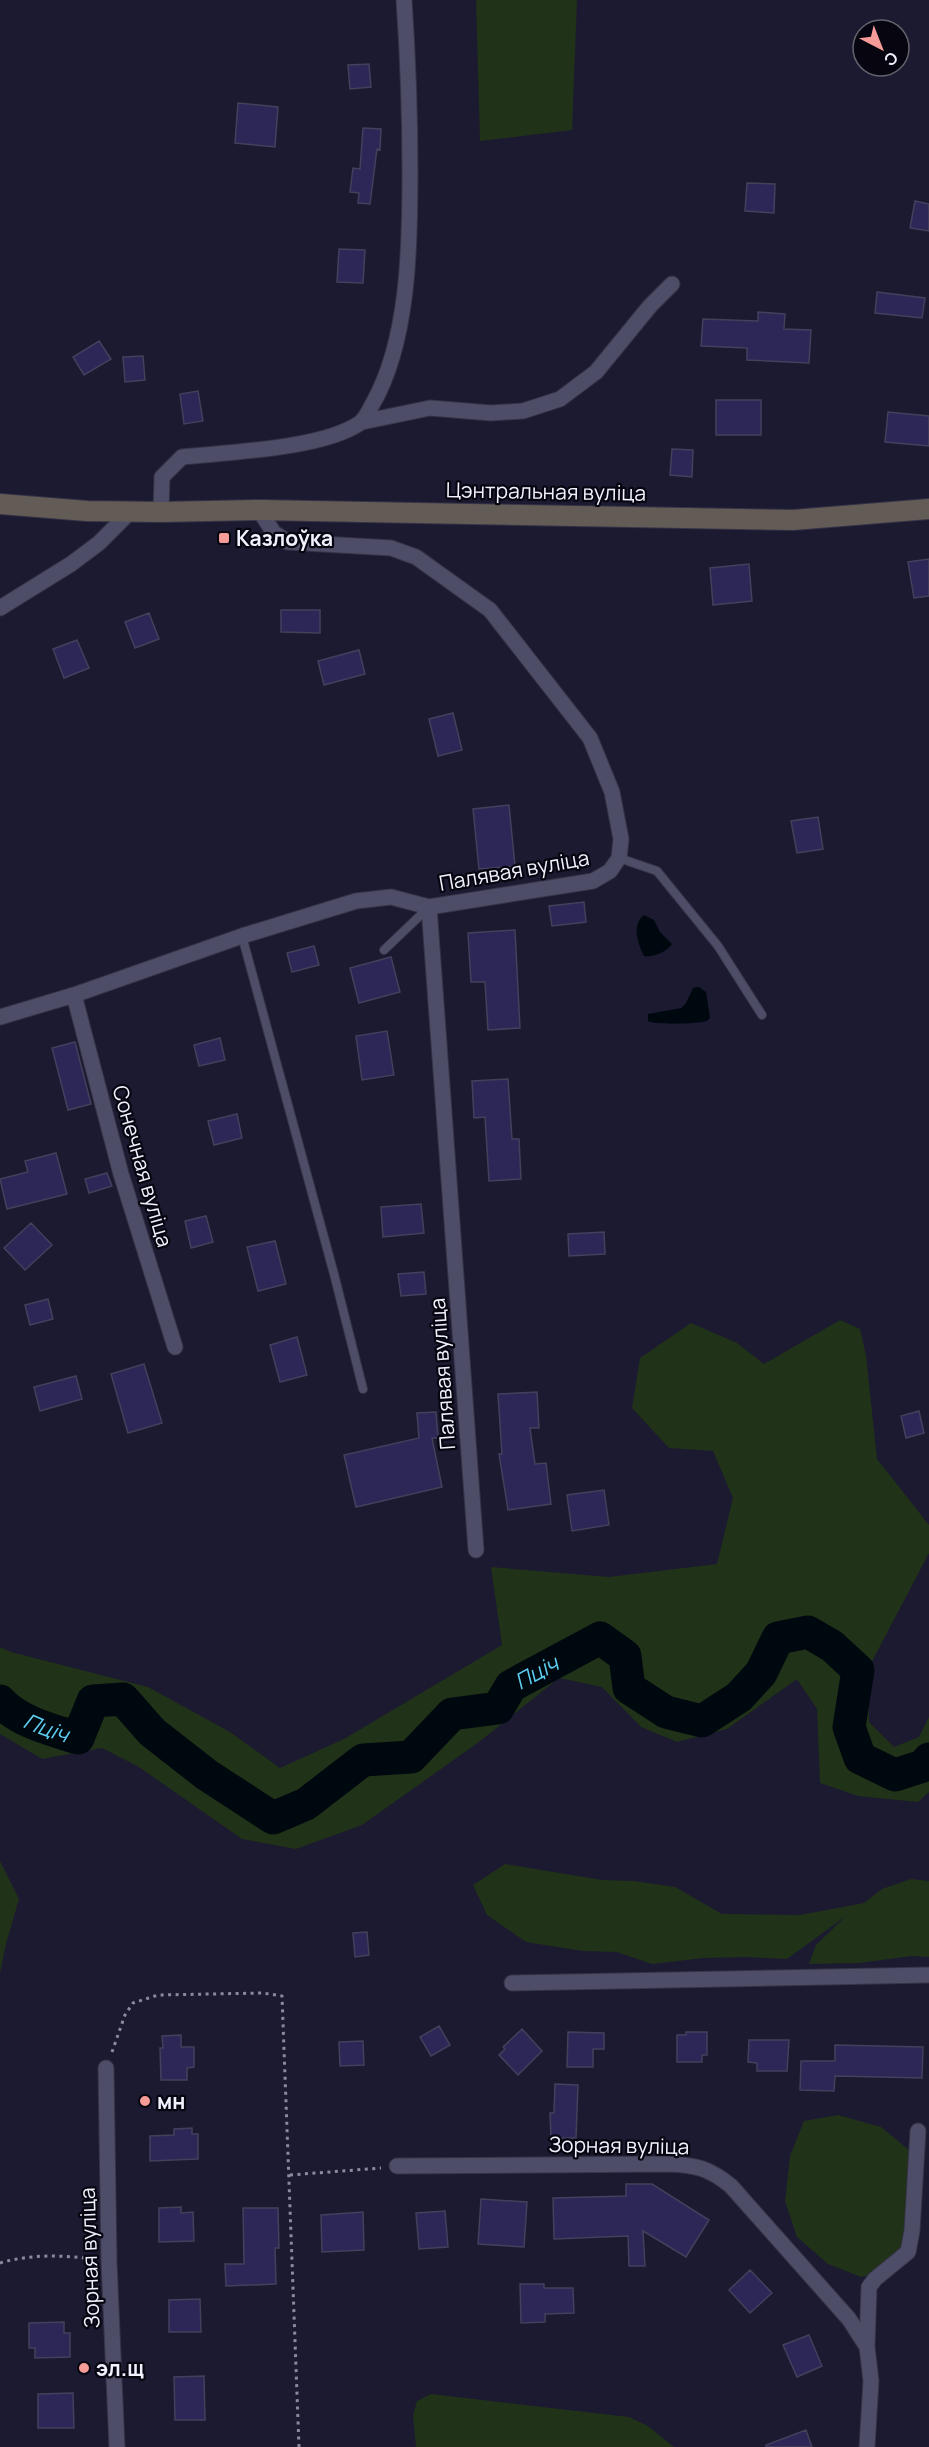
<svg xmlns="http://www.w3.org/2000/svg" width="929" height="2447" font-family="Manrope,sans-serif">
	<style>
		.green { fill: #203218 }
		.water { fill: #00080f }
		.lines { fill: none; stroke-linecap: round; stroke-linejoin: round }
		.river { stroke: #00080f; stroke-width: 33 }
		.building { fill: #2d2758; stroke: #42405b; stroke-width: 1.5 }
		.lane-casing { stroke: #363347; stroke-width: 10 }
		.street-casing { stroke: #363347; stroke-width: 17 }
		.secondary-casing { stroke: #363347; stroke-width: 22 }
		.path { stroke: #8c8b9d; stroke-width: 3; stroke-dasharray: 3 4.5; stroke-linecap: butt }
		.lane { stroke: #4e4d68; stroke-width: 8 }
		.street { stroke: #4e4d68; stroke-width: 15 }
		.secondary { stroke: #635c56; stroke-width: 20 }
		.poi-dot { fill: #f59b98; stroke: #070610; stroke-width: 2 }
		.labels { text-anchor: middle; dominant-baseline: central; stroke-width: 4.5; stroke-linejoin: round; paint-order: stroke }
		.street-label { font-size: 21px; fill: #f0f1fe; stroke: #070610 }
		.poi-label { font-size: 21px; font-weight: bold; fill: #f0f1fe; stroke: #070610; text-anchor: start }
		.water-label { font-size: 22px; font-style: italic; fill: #5dcef2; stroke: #070610 }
	</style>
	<rect width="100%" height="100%" fill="#1c1a31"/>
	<path class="green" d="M476,0H577L572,130L480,141Z
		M840,1320L860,1329L866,1355L877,1459L929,1525V1553L868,1669L869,1722L894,1747L919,1737L929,1717V1792L918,1802L858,1796L820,1783L817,1709L797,1679L727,1729L677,1742L641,1727L602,1687L559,1678L479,1742L362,1825L296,1849L242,1839L139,1767L102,1748L42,1759L0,1734V1647L11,1652L148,1687L230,1732L280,1768L344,1739L502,1645L491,1567L609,1577L717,1564L733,1498L713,1451L669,1448L632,1408L640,1358L691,1323L737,1343L764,1364Z
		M0,1861L19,1899L6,1944L0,1973Z
		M505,1864L602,1880L634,1881L675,1887L722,1914L800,1915L864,1903L882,1889L911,1879L929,1881V1957L912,1956L859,1963L809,1964L816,1945L846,1916L787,1959L746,1957L704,1958L652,1964L617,1952L583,1951L526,1942L487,1915L473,1885Z
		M838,2115L881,2127L909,2150L908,2252L885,2271L861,2277L828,2264L797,2237L785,2201L790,2156L804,2121Z
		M431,2394L629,2417L648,2426L674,2447H416L413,2416L417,2401Z"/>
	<path class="water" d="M644,915L654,920L660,932L672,944C668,951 653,958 644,956C638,944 631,925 644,915Z
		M699,987L706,992L710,1018L707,1021C698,1024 655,1025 648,1021V1014L681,1008L686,1003L693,988Z"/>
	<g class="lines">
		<path class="river" id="s1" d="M0,1701C19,1722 52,1730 78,1738L93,1701L123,1699L152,1732L207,1775L273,1818L306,1804L363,1760L411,1757L452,1714L498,1708L511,1686L600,1638L625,1656L629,1688L666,1712L702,1721L739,1697L761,1673L778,1638L808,1632L832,1646L858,1670L849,1727L860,1758L895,1775L923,1766L929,1759"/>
	</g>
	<path class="building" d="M369,64L371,87L350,89L348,65Z
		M238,103L278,107L275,147L235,143Z
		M363,128L381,129L380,150L377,149L370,204L358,203L359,193L350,192L353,168L360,169Z
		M747,183L775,184L774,213L745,211Z
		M915,201L929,204V231L910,228Z
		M339,249L365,250L363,283L337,282Z
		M877,292L925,298L922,318L875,313Z
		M758,312L785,314L784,329L811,330L809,363L747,360V348L701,346L703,319L758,321Z
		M99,341L111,359L84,375L73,357Z
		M143,356L145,380L125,382L123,357Z
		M198,391L203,421L184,424L180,394Z
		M716,400H761V435H716Z
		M888,412L929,416V446L885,442Z
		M672,449L693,450L692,477L670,475Z
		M929,559V596L914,598L908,562Z
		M749,564L752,601L713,605L710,568Z
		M281,610H320V633L281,632Z
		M149,613L159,639L135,648L125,622Z
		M77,640L89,668L64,678L53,649Z
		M359,650L365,674L324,685L318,661Z
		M453,713L462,750L438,756L429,719Z
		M509,805L515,866L479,869L473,809Z
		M818,817L823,849L797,853L791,821Z
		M584,902L586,922L552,926L549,906Z
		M515,930L520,1028L488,1030L485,982H471L468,933Z
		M314,946L319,965L292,972L287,953Z
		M391,957L400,992L359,1003L350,968Z
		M387,1031L394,1075L362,1080L356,1036Z
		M220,1038L225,1060L199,1066L194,1045Z
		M75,1042L91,1104L68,1110L52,1048Z
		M508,1079L512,1139H519L521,1179L489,1181L485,1117L474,1118L472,1081Z
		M237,1114L242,1138L214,1145L208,1121Z
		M56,1153L67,1194L7,1209L0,1179L28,1172L25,1161Z
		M107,1173L112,1186L89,1193L85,1179Z
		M421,1204L424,1233L383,1237L381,1207Z
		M206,1216L213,1242L191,1248L185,1221Z
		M31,1223L52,1245L25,1270L4,1248Z
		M604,1232L605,1254L569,1256L568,1234Z
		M275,1241L286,1284L258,1291L247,1247Z
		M424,1272L426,1294L401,1296L398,1274Z
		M48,1299L53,1319L30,1325L25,1305Z
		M297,1337L307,1375L280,1382L270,1345Z
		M144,1364L162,1423L128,1433L111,1374Z
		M76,1376L82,1399L40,1411L34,1387Z
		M537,1392L539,1428H530L535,1464L546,1463L551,1504L508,1510L499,1454H502L498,1394Z
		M919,1411L924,1433L906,1438L901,1416Z
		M436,1412L438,1438H432L442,1487L356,1507L344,1455L419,1438L417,1413Z
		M604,1490L609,1525L572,1531L567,1495Z
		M367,1932L369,1955L355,1957L353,1933Z
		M439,2026L450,2045L431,2056L420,2037Z
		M522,2029L542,2051L518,2075L499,2055L505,2049L503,2047Z
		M568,2032L604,2033V2049H593V2067H567Z
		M686,2032H707V2055H702V2062H677V2035H686Z
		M181,2035V2047H194V2067L187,2068V2080H161L160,2048H163L162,2036Z
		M749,2040H789L787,2071H757V2063L748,2062Z
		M363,2041L364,2065L340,2066L339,2042Z
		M835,2045L923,2047L922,2078L835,2076L834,2091L800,2090L801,2061H835Z
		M555,2084L578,2085L576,2138H551L550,2113H554Z
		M192,2128V2134H198V2159L150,2161V2136L174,2135V2129Z
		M626,2184H652L709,2220L686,2257L643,2231L645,2266H629L628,2236L554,2239L553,2198L626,2196Z
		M481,2199L527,2202L524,2247L478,2244Z
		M181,2207V2213L193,2212L194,2241L159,2242V2208Z
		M243,2208H278L279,2248H275L276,2284L226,2286L225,2264H244Z
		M445,2211L448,2247L419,2249L416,2213Z
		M363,2212L364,2250L322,2252L321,2215Z
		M750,2270L772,2293L750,2313L729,2290Z
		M520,2284H544V2288H573L574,2313L545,2314V2322L521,2323Z
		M200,2299L201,2332H169V2300Z
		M64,2322V2333H70V2357L35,2358V2348H29V2323Z
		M809,2335L822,2366L797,2377L783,2345Z
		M204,2376L205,2420H175L174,2377Z
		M73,2393L74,2428H38V2394Z
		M806,2430L812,2447H766V2445Z"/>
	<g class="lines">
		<defs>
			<path id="lane" d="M619,858L657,871L718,946L762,1015
				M242,936L334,1274L363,1389
				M384,950L428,908"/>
			<path id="street" d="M362,422L430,408L491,413L523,411L560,399L596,372L650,306L672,284
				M259,510L274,533L288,542L391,548L416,557L490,610L590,738L612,792L621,839L619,858L610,871L593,881L429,907L476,1550
				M161,512L162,477L182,457C229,452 322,449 360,423C365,419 369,411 372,405C409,342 410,244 410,173C410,115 408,58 404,0
				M0,608L71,564L99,543L131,511
				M74,995L121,1174L175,1347
				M0,1017L74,995L242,936L356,901L391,897L429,907
				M512,1983L929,1975
				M106,2068L109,2262L117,2447
				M397,2166L668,2164C696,2165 709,2168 731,2186L849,2319L867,2347L871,2381L867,2447
				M867,2347L869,2287L875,2279L908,2252L912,2231L918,2131"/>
			<path id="secondary" d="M0,504L87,511L161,512L259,510L793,520L929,509"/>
		</defs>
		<use href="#lane" class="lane-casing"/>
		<use href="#street" class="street-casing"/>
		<use href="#secondary" class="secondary-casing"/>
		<path class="path" d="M112,2052L125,2015L133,2003L158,1995L263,1993L282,1996L299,2447
			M290,2175L381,2168
			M0,2263C30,2254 62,2255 92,2259"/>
		<use href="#lane" class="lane"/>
		<use href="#street" class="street"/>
		<use href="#secondary" class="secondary"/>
	</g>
	<g class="poi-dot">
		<rect x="218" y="532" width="12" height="12" rx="3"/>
		<circle cx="145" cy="2101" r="6"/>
		<circle cx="84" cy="2368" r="6"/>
	</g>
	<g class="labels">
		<g class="street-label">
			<text transform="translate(546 491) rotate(1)">Цэнтральная вуліца</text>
			<text transform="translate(514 870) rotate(-10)">Палявая вуліца</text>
			<text transform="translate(143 1166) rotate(74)">Сонечная вуліца</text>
			<text transform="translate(442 1374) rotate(-94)">Палявая вуліца</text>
			<text transform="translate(619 2145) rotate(1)">Зорная вуліца</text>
			<text transform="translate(89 2258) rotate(-92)">Зорная вуліца</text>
		</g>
		<g class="poi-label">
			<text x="236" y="538">Казлоўка</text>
			<text x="157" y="2101">мн</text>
			<text x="96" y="2368">эл.щ</text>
		</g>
		<g class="water-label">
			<text stroke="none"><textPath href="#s1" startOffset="666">Пціч</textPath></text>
			<text stroke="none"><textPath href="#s1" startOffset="54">Пціч</textPath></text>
		</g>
	</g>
	<g transform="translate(881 48) rotate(138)"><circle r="28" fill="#070610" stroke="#64646f" stroke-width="1.5"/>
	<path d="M0-4.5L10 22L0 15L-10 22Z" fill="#f59b98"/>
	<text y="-9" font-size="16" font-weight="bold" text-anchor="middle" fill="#f0f1fe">С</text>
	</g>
</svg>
